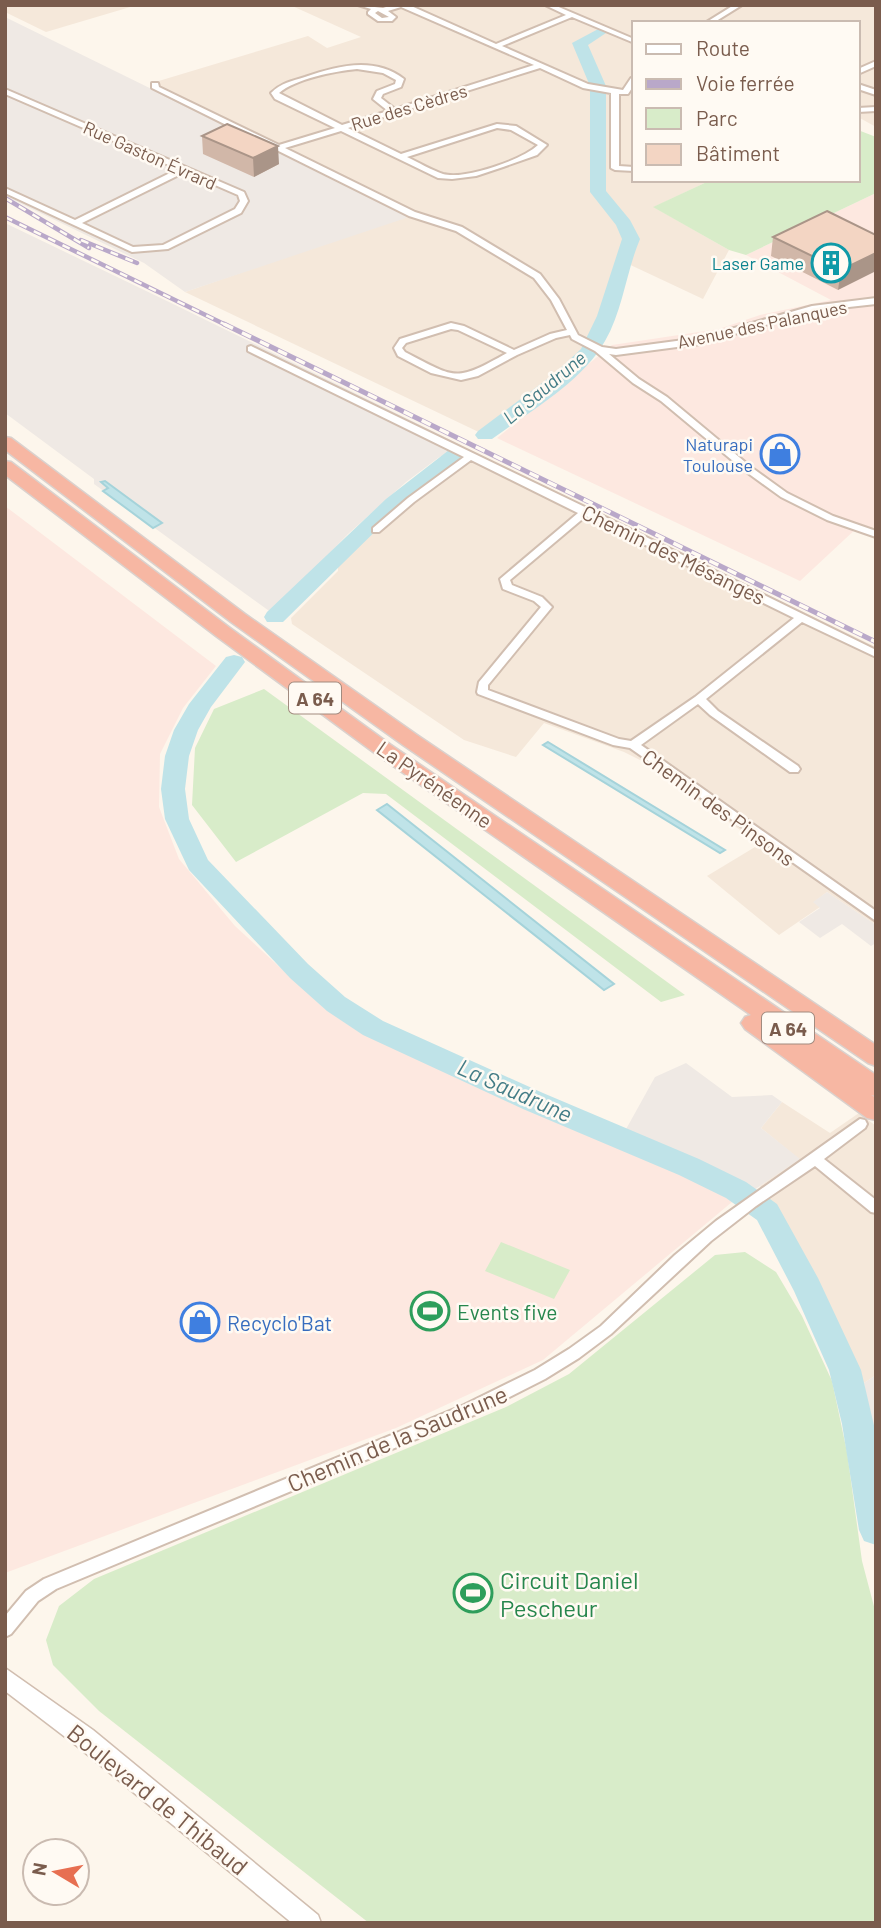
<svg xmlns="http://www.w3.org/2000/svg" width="881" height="1928" font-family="Barlow,sans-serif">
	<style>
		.residential { fill: #f5e8da }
		.commercial { fill: #fde8e0 }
		.industrial { fill: #efe9e4 }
		.green { fill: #d8ecc9 }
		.water { fill: #bfe3e8; stroke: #a5d3da; stroke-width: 2 }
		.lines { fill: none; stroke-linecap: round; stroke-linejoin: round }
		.river { fill: #bfe3e8; fill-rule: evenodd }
		.minor-casing { stroke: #d1beb0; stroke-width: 4 }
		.tertiary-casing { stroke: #d1beb0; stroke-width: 3 }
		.motorway-casing { stroke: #dad1cd; stroke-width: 3 }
		.minor { fill: #fff; fill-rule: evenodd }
		.tertiary { fill: #fff; fill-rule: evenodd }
		.motorway { fill: #f7b7a3; fill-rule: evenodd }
		.rail-far1-casing { stroke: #b9a8c9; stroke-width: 4.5 }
		.rail-casing { stroke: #b9a8c9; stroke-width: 5 }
		.rail-far1 { stroke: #fffaf3; stroke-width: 2.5; stroke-dasharray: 8; stroke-linecap: butt }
		.rail { stroke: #fffaf3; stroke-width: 3.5; stroke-dasharray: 10; stroke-linecap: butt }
		.wall { fill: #d1b7a8 }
		.shaded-wall { fill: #aa9588 }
		.building { fill: #f3d5c3; stroke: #aa9588; stroke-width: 2 }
		.labels { text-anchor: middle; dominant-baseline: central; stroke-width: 5; stroke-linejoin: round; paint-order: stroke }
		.far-street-label { font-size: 18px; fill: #7a5c4d; stroke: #fffaf3 }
		.far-culture-label { font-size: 18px; fill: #0d838f; stroke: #fffaf3; text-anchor: end }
		.far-shop-label { font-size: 18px; fill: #366cbe; stroke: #fffaf3; text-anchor: end }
		.far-water-label { font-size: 19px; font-style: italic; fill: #437c86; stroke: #fffaf3 }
		.shield { fill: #fffaf3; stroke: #a28b7f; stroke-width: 2 }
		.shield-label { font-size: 19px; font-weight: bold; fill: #7a5c4d }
		.street-label { font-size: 21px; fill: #7a5c4d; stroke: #fffaf3 }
		.leisure-label { font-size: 21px; fill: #27864d; stroke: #fffaf3; text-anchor: start }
		.shop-label { font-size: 21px; fill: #366cbe; stroke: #fffaf3; text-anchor: start }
		.water-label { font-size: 23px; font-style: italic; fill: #437c86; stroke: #fffaf3 }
		.near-street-label { font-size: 24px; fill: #7a5c4d; stroke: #fffaf3 }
		.near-leisure-label { font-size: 24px; fill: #27864d; stroke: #fffaf3; text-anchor: start }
	</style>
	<rect width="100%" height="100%" fill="#fdf6ec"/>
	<path class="residential" d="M5,5H137L46,32L5,12Z
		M290,5H876V127L858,117V23H634V180H711L654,207L729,250L703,299L622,261L603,326L590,350L538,396L485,435L185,292L412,214L156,88L152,83L308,36L327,48L361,37Z
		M471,451L876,647V925L827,892L814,902L820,907L779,935L707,876L760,844L644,762L624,752L544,723L516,757L464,740L292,624L291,618L338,571V563L407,499Z
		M782,1102L830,1133L859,1113L876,1126V1375L864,1383L851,1369L842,1338L760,1186L799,1159L761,1128Z"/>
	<path class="commercial" d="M876,193V531L859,526L800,581L497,438L612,345L719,329L760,315L831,300L746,255Z
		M5,506L216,666L183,708L160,754L159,807L179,859L235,926L324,1008L366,1035L738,1197L543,1360L396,1428L5,1573Z"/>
	<path class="industrial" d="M5,17L406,214V218L185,292L144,263L5,196Z
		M5,223L167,301L461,445L438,458L406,482L348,534L272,613L94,484V479L5,413Z
		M827,892L876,925V943L871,946L842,924L820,938L799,922L820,908L813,902Z
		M686,1063L732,1097L772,1095L782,1102L761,1128L800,1159L751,1192L625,1131L655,1077Z
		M876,1375V1461L864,1383Z"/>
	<path class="green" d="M858,130L876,137V193L746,255L729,250L653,207L711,180H858Z
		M264,689L685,995L661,1002L386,794L363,793L236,862L192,805L195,748L214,709Z
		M501,1242L570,1270L554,1299L485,1271Z
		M745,1252L776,1272L802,1316L832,1381L847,1452L862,1561L876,1614V1923H369L99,1711L53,1665L46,1640L59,1606L94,1579L506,1407L569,1374L715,1255Z"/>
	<path class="water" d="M105,481L162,523L153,528L103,491L108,488L101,482Z
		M548,742L725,850L720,853L543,745Z
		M387,804L614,984L604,990L377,810Z"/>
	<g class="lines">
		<path class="river" d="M602,27L607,28L609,31L588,45L606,86V191L630,220L640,239C626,272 623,310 605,341C581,383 530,411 492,439H478L475,435L478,431L554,374L581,349L597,316L622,239L616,225L590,192V86L572,43Z
			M456,448L463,450L466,454L463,458L400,507L283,622H267L264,617L267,612L386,499L449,450Z
			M234,655L242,657L245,662L211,707L198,730L189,756L185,789L189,819L208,860L308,964L345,997L383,1021L543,1093L699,1159L746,1182L777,1204L818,1278L861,1370L876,1434V1545L864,1541L859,1530L842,1424L829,1370L794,1291L757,1220L726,1198L679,1175L523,1109L363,1035L327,1011L290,978L189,870L165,819L161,789L165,756L174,730L189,704L226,657Z"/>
		<defs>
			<path id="minor" d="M358,5L383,8L392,5H409L496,44L566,15L545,5H554L634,39V43L632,42L572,17L502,46L588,84L623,90L631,78H634V85L628,94H619V166L634,167V171L615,170L611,168V93L583,88L540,68L348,128L401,154L497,124L516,126L547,145L537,155L503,167L476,176L452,179L438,178L341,131L285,148L415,212L462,227L540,274L559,299L578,335L602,347L616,349L699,338L812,306L876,298V304L813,311L700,344L616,355L609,354L639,379L667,397L751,467L787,493L833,516L876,531V537L827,520L781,497L745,471L661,401L633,383L595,351L572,339L570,335L556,338L517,355L478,376L461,380L431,373L398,356L394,348L400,339L451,323L464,326L514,350L550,334L567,330L551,300L534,278L456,231L409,216L152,88V83H158L159,87L279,145L335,128L275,99L271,93C281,83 292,81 305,77C337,66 374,56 404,79L401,87L383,94L381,98L395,109L534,65L401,7L388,11L396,17L392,21H378L368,14V12L371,9ZM378,11L389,17L382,18L375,13ZM357,69L383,73L396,80L395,84L377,91L373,99L388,111L342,125L279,93C295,79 335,71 357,69ZM497,128L511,130L538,145C522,160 464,180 443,174C431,170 418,162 407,157ZM451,329L458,330L507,353C455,382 457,379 405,352L402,348L406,343Z
				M734,5H742L713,23H705Z
				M876,61V66L858,74V69Z
				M858,84L876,90V95L858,89Z
				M5,89L244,192L248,201L241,213L168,249L132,252L5,193V188L75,220L178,169L5,94ZM185,172L238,195L240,201L235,209L163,245L133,247L82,223Z
				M876,107V111L858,112V108Z
				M251,346L589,509L876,650V657L802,622L706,699L718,711L798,766L800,769L798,772H790L710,715L698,704L641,745L876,911V921L630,748L613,745L478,694L477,692L479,682L541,607L534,601L503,589L500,579L578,513L471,460L414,502L379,532H373V528L408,498L464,457L248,351V347ZM586,516L794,618L695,697L631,741L619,739L488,690V685L552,607L542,597L512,585L510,580Z
				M860,1119L865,1120L867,1124L865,1128L824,1159L876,1200V1213L871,1212L815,1166L756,1206L711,1241L611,1334L579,1358L545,1379L474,1415L56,1589L38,1601L11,1634L5,1637V1616L26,1591L44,1579L464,1405L535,1370L569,1349L601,1326L675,1255L716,1221Z"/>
			<path id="tertiary" d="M5,1668L93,1730L318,1915L321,1923H292L77,1746L5,1691Z"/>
			<path id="motorway" d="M5,437L11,438L245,614L417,735L876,1045V1066L868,1063L403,745L231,622L5,450Z
				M5,461L11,462L230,628L391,745L876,1075V1096L871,1095L876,1098V1120L867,1118L745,1029L741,1023L745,1017L751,1015L376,754L216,636L5,475Z"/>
		</defs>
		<use href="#minor" class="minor-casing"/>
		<use href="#tertiary" class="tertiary-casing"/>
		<use href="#motorway" class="motorway-casing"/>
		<use href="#minor" class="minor"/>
		<use href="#tertiary" class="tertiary"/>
		<use href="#motorway" class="motorway"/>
		<defs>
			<path id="rail-far1" d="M5,198L89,248
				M5,217L228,326
				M81,240L137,263"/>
			<path id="rail" d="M224,324L876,642"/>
		</defs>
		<use href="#rail-far1" class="rail-far1-casing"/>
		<use href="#rail" class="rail-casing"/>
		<use href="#rail-far1" class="rail-far1"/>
		<use href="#rail" class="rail"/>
	</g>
	<path class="wall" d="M202,136L279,164L254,177L203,154Z
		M876,235L838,290L771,256L773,237Z"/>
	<path class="shaded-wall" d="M278,146L279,164L254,177L253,158Z
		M876,253V271L838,290L841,270Z"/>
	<path class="building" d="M227,124L278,146L253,158L202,136Z
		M827,211L876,235V253L841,270L773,237Z"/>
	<defs>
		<symbol id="building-ring" viewBox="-11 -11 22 22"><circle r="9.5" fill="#fffaf3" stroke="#0f9aa8" stroke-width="1.5"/><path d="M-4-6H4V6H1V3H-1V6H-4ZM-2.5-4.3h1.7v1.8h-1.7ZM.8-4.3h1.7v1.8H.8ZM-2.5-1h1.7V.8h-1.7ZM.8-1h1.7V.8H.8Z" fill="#0f9aa8"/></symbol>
		<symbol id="shop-ring" viewBox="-11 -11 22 22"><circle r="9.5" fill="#fffaf3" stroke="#3f7fe0" stroke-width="1.5"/><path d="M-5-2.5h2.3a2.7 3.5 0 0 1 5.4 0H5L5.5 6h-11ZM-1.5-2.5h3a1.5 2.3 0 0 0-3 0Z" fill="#3f7fe0"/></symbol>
		<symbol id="stadium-ring" viewBox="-11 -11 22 22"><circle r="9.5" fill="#fffaf3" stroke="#2e9e5b" stroke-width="1.5"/><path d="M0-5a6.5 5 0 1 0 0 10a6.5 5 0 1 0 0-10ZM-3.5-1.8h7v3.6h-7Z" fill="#2e9e5b"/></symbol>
	</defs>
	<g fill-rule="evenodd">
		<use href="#building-ring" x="809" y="241" width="44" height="44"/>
		<use href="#shop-ring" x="758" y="432" width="44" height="44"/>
		<use href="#stadium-ring" x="408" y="1289" width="44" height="44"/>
		<use href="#shop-ring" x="178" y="1300" width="44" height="44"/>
		<use href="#stadium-ring" x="451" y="1571" width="44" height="44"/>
	</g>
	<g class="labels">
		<g class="far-street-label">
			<text transform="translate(409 107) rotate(-17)">Rue des Cèdres</text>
			<text transform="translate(150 155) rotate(24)">Rue Gaston Évrard</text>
			<text transform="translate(762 324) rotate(-12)">Avenue des Palanques</text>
		</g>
		<g class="far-culture-label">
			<text x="804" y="263">Laser Game</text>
		</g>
		<g class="far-shop-label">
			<text x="753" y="444">Naturapi<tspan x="753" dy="21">Toulouse</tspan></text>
		</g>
		<g class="far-water-label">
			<text transform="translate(544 387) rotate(-40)">La Saudrune</text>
		</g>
		<g class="shield">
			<rect x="289" y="682.5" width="52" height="31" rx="5"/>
			<rect x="762" y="1012.5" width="52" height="31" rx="5"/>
		</g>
		<g class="shield-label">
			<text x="315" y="698">A 64</text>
			<text x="788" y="1028">A 64</text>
		</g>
		<g class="street-label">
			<text transform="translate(674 554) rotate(26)">Chemin des Mésanges</text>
			<text transform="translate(435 784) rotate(35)">La Pyrénéenne</text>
			<text transform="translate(719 807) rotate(36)">Chemin des Pinsons</text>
		</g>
		<g class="leisure-label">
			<text x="457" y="1311">Events five</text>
		</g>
		<g class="shop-label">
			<text x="227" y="1322">Recyclo'Bat</text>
		</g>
		<g class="water-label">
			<text transform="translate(515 1090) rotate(24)">La Saudrune</text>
		</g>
		<g class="near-street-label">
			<text transform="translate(397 1438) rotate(-23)">Chemin de la Saudrune</text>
			<text transform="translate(158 1799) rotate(39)">Boulevard de Thibaud</text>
		</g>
		<g class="near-leisure-label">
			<text x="500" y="1579">Circuit Daniel<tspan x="500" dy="28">Pescheur</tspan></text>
		</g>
	</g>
	<rect width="881" height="1928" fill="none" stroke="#7a5c4d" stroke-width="14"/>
	<rect x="632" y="21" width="228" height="161" fill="#fffaf3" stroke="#cabbb1" stroke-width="2"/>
	<rect x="646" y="44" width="35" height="10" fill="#ffffff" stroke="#cabbb1" stroke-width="2"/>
	<text x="696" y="56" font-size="21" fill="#7a5c4d">Route</text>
	<rect x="646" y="79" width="35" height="10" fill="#b9a8c9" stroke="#cabbb1" stroke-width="2"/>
	<text x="696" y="91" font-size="21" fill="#7a5c4d">Voie ferrée</text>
	<rect x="646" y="108" width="35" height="21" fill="#d8ecc9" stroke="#cabbb1" stroke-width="2"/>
	<text x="696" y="126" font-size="21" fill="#7a5c4d">Parc</text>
	<rect x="646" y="144" width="35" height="21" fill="#f3d5c3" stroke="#cabbb1" stroke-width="2"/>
	<text x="696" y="161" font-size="21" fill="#7a5c4d">Bâtiment</text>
	<g transform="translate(56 1872) rotate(280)"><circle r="33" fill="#fffaf3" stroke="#cabbb1" stroke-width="2"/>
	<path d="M0-5L12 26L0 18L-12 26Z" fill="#e76f51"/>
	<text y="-10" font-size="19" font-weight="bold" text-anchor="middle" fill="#7a5c4d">N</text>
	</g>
</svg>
